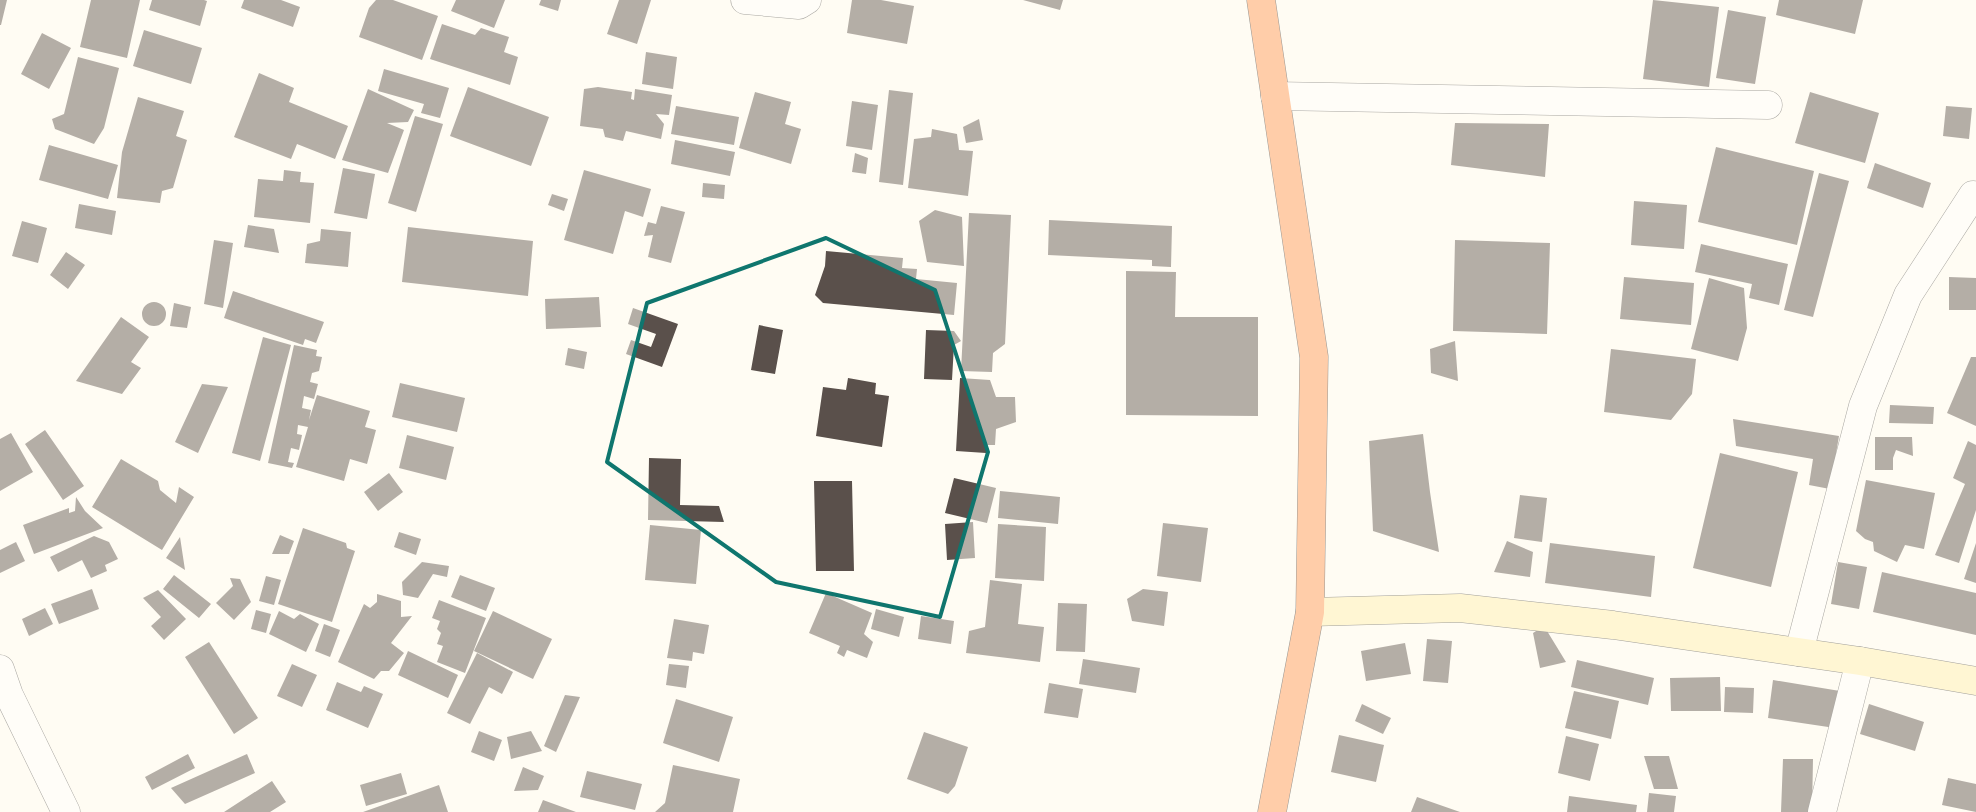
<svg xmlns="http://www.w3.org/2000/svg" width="1976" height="812" font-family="'Times New Roman',serif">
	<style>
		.building { fill: #5a504b }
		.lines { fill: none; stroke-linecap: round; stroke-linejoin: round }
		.street-casing { stroke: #434343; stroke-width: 29 }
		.secondary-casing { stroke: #323232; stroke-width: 29 }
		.highway-casing { stroke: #212121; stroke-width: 29 }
		.street { stroke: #fff; stroke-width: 28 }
		.secondary { stroke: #fff0ae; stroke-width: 28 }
		.highway { stroke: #ff9451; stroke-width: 28 }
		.marked { fill: none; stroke: #0f766e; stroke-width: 4; stroke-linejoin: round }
	</style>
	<rect width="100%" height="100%" fill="#fffcf3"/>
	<path class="building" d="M0,0H7L1,25H0Z
		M91,0H140L127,58L80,47Z
		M152,0H204L207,1L200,26L149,10Z
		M244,0H281L300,7L293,27L241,8Z
		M376,0H393L438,16L422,60L359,37L369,8Z
		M456,0H505L494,28L451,11Z
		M541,0H561L558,11L539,5Z
		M619,0H651L637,44L607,34Z
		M852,0H881L914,6L907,44L847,33Z
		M1023,0H1063L1060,10Z
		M1653,0L1719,7L1709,87L1643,79Z
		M1779,0H1863L1855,34L1776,15Z
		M1728,10L1766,17L1755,84L1716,78Z
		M442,24L475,35L481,28L509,37L504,52L518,57L510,85L430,59Z
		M144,30L202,48L191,84L133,66Z
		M42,33L71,48L49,89L21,74Z
		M646,52L677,57L673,89L642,84Z
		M78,57L119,68L104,128L94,144L55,129L52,119L64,114Z
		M384,69L449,88L440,118L421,113L424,104L378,91Z
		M259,73L294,88L289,102L348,126L335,159L297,144L291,159L234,137Z
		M468,87L549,117L531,166L450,136Z
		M598,87L632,92L631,99L634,100L635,89L672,95L669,115L656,114L664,124L661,139L626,131L623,141L605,137L603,129L580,126L584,89Z
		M368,89L414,110L408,122L387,123L404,130L388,173L342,160Z
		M889,90L913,93L903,185L879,182Z
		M755,92L791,102L785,124L801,129L791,164L739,148Z
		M1810,92L1879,113L1865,163L1795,143Z
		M138,97L184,111L176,136L187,140L173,188L162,191L160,203L117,198L122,152Z
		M852,101L878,105L872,150L846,146Z
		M676,106L739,117L734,145L671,134Z
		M1946,106L1972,108L1969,139L1943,136Z
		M415,116L443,124L416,212L388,203Z
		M979,119L983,140L966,143L963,127Z
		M1455,123L1549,124L1545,177L1451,165Z
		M932,129L957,134L959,150L973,151L968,196L908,188L914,139L931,137Z
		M675,140L735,152L730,176L671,164Z
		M49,145L118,165L108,199L39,180Z
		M1716,147L1814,171L1797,245L1698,222Z
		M855,153L868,158L866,174L852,172Z
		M1875,163L1931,183L1923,208L1867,188Z
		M343,168L375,174L367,219L334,213Z
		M284,170L301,172L300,182L314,183L310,223L254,217L258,179L283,181Z
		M584,170L651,189L643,217L625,211L613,254L564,240Z
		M1819,173L1849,181L1813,317L1784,310Z
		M703,183L725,185L724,199L702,197Z
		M552,194L568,199L564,211L548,205Z
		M1634,201L1687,205L1684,249L1631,245Z
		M79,204L116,211L112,235L75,228Z
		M661,206L685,212L671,263L648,257L653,235L644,236L648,222L656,224Z
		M935,210L962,217L964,266L927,262L919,221Z
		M969,213L1011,215L1005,344L993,353L992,372L961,371Z
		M1049,220L1172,226L1171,267L1152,266V260L1048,255Z
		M22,221L47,228L38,263L12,256Z
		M248,225L274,229L279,253L244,247Z
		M408,227L533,241L528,296L402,282Z
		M321,229L351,232L348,267L305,263L307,244L320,241Z
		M214,240L233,243L223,308L204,304Z
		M1455,240L1550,243L1547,334L1453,331Z
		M1701,244L1788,264L1779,305L1749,298L1752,284L1695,272Z
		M826,251L903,258L902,268L917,269L916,279L957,283L954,315L823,303L815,295L825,266Z
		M66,252L85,265L68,289L50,275Z
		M1126,271L1176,272L1175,317H1258V416L1126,415Z
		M1624,277L1694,283L1691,325L1620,319Z
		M1949,277L1976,278V310H1949Z
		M1709,278L1744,288L1747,328L1738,361L1691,349Z
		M233,291L324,322L316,343L305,339L303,345L224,318Z
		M599,297L601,327L546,329L545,299Z
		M142 314a12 12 0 1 1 24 0a12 12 0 1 1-24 0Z
		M174,303L191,307L187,328L170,326Z
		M633,308L678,324L662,367L626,354L631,340L651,347L656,334L628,324Z
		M121,317L149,337L131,362L141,368L122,394L76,381Z
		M759,325L783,330L775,374L751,370Z
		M926,330L954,331L961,341L954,345L952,380L924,379Z
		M263,337L291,345L260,461L232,453Z
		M1455,341L1458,381L1431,373L1430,349Z
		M294,345L317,350L316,356L322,357L319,371L312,373L310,382L318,384L314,399L304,396L302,408L311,410L309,420L317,395L370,411L365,427L376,430L367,464L350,459L344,481L296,467L308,427L298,425L297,434L302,435L299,450L291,448L288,462L294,463L292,468L268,463Z
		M568,348L587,352L584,369L565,365Z
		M1611,349L1696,359L1692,394L1671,420L1604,412Z
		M1971,357H1976V426L1947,413Z
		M848,378L876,383L875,394L889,396L882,447L816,436L823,387L846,390Z
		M960,378L990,380L996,397H1015L1016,422L996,429L995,445H986V453L956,451Z
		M400,383L465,398L457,432L392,417Z
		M202,384L228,387L198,453L175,442Z
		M1890,405L1934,407L1933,424L1889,423Z
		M1733,419L1839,436L1830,489L1809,485L1813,459L1736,446Z
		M45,430L84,486L63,500L25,444Z
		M11,433L33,472L0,491V439Z
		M1423,434L1430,492L1439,552L1373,531L1369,441Z
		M407,435L454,447L446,480L399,468Z
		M1875,437H1912L1913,456L1896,450L1893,458V470H1875Z
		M1968,441L1976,445V510L1959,563L1935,555L1965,484L1953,478Z
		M1720,453L1798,472L1771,587L1693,568Z
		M649,458L681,459L680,505L719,506L724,522L648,520Z
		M121,459L158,481L160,490L176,503L179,487L194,497L162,550L92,507Z
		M389,473L403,492L378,511L364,492Z
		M954,478L996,488L987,523L945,513Z
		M1866,480L1935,493L1924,549L1905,545L1897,562L1874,551L1873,542L1865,539L1856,531Z
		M814,481H852L854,571H816Z
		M1000,491L1060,497L1058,524L998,518Z
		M1520,495L1547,498L1542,542L1514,538Z
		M76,497L85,511L103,528L34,554L23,525L69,508V513L75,511Z
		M973,522L975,558L947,560L945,524Z
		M1163,523L1208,528L1201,582L1157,576Z
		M998,524L1046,527L1044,581L995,578Z
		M650,525L701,530L696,584L645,580Z
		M303,528L346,543L347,548L355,551L332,622L278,604Z
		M399,532L421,539L416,555L394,547Z
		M280,535L294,541L289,554H272Z
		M94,536L109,542L118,559L105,565L107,571L91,578L82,560L58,572L50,557Z
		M180,537L185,570L166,558Z
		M1507,541L1533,552L1530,577L1494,572Z
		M16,542L25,561L0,573V550Z
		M1550,543L1655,556L1651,597L1545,583Z
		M1976,543V583L1964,579Z
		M422,562L449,566L447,577L433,574L418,598L403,595L402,582Z
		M1838,562L1867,567L1859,609L1831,604Z
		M1882,572L1976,593V635L1873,612Z
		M174,575L211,604L199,618L163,589Z
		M460,575L495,588L486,611L451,597Z
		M266,576L281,580L274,605L259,601Z
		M230,578L240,579L251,602L234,620L216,603L233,586Z
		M990,580L1022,584L1018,624L1044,627L1040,662L966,653L969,631L985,627Z
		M92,589L99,609L59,624L51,604Z
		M1143,589L1168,592L1164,626L1132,621L1127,599Z
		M158,590L186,619L164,640L151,626L161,617L143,598Z
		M826,593L872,613L864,634L873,642L867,658L847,650L844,657L837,653L840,646L809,633Z
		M377,594L401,601V617L412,616L391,643L404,653L389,671H381L374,679L338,662L364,604L370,608L377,602Z
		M439,600L486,618L465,673L437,662L443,646L437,644L441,633L437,629L440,621L432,618Z
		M1058,603L1087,604L1085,652L1056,651Z
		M45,608L53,624L29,636L22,619Z
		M876,609L904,617L899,637L871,629Z
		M256,610L271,614L266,633L251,629Z
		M279,611L294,619L300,614L319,624L306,652L269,634Z
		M493,611L552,639L533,679L474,651Z
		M921,616L954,621L951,644L918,639Z
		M674,619L709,625L704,654L693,652L692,661L667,658Z
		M324,624L340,630L330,657L315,651Z
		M1544,626L1566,662L1540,668L1533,633Z
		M1427,639L1452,641L1448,683L1423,681Z
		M209,642L258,718L234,734L185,657Z
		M1405,643L1411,674L1366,681L1361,651Z
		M408,651L458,675L448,698L398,675Z
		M477,653L513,672L502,694L489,687L470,724L447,713Z
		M1083,659L1140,668L1136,693L1079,684Z
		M1577,660L1654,678L1648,705L1571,687Z
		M292,664L317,675L302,707L277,696Z
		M669,664L689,666L686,688L666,685Z
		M1720,677L1721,711H1671L1670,678Z
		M1773,680L1840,691L1835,728L1768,718Z
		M337,682L361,692L364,686L383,694L368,728L326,710Z
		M1049,683L1083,689L1078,718L1044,713Z
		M1725,687L1754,688L1753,713L1724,712Z
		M1574,691L1619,701L1611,739L1565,728Z
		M565,695L580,697L556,752L544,746Z
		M676,699L733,717L719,762L663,743Z
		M1362,704L1391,718L1383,734L1355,721Z
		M1869,704L1924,722L1915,751L1860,734Z
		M479,731L502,740L494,761L471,752Z
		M531,731L542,751L511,759L507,737Z
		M924,732L968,747L955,786L948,794L907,779Z
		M1339,735L1384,745L1376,782L1331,772Z
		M1566,736L1599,744L1590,781L1558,773Z
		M188,754L195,768L152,790L145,777Z
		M247,754L255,773L185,804L171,788Z
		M1644,756H1669L1678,789H1654Z
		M1783,759H1813L1812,812H1781Z
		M673,765L740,779L733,812H655L665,803Z
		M523,767L544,776L538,790L514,791Z
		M587,771L642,784L635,810L580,797Z
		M401,773L407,794L366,806L360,785Z
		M1948,778L1976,784V812L1942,805Z
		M272,781L286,802L270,812H224Z
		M439,785L448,812H363Z
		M1649,793L1676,796L1674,812H1647Z
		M1569,796L1637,805L1636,812H1567Z
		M1417,797L1460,812H1411Z
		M543,800L576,812H538Z"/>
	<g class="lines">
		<defs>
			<path id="street" d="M745,0L799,5L807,0
				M1275,96L1768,105
				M1799,652L1863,406L1908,295L1973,195
				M0,669L9,695L66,812
				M1822,812L1860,661"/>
			<path id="secondary" d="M1310,612L1460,608L1613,625L1860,661L1976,681"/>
			<path id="highway" d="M1261,0L1314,357L1310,612L1272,812"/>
		</defs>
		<use href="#street" class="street-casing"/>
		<use href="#secondary" class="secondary-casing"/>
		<use href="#highway" class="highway-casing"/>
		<use href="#street" class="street"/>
		<use href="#secondary" class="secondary"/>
		<use href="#highway" class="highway"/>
	</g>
	<path d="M0 0H1976V812H0ZM826,238L935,290L988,452L940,617L776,582L607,462L647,303Z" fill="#fffcf3" fill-opacity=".55" fill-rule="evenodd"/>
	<path class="marked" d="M826,238L935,290L988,452L940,617L776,582L607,462L647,303Z"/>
</svg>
